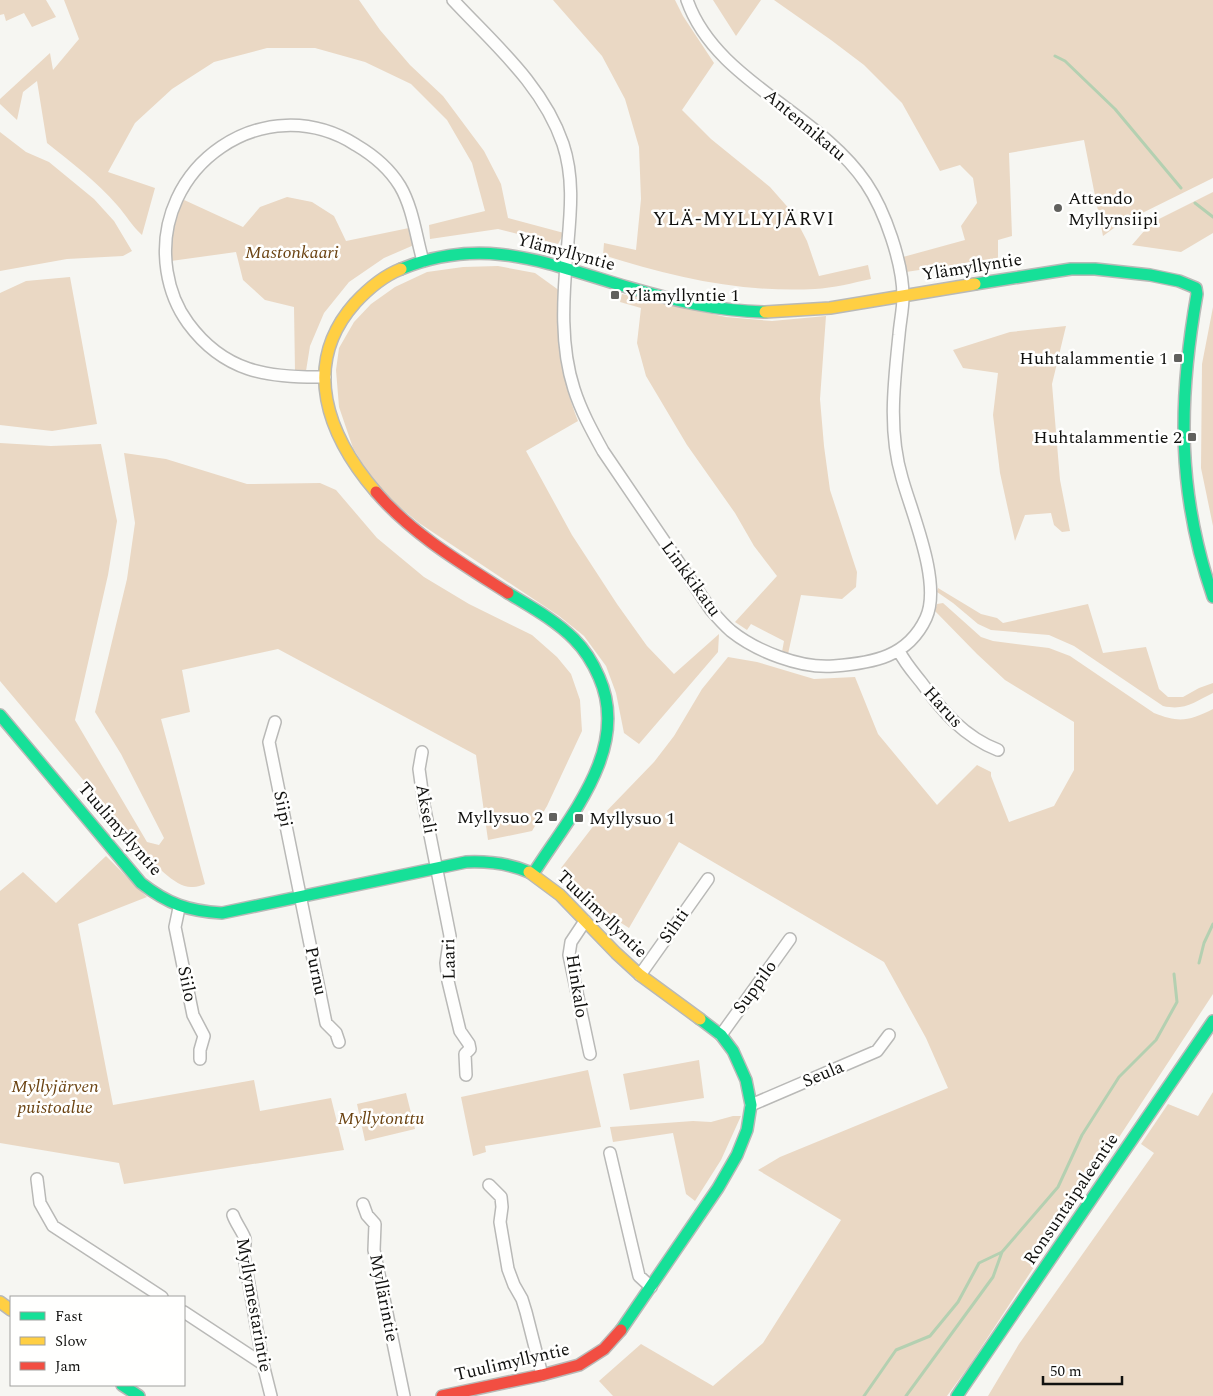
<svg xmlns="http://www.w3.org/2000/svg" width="1213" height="1396" font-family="Spectral,serif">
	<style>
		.green { fill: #ead8c4 }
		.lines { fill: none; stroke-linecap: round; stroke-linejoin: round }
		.stream { stroke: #b4d0b1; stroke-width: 3 }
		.street-casing { stroke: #b9b9b7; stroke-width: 14 }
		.fast-casing { stroke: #b9b9b7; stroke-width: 14 }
		.slow-casing { stroke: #b9b9b7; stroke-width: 14 }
		.jam-casing { stroke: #b9b9b7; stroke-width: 14 }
		.street { stroke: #fefefd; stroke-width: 11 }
		.fast { stroke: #16e098; stroke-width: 11 }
		.slow { stroke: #ffcf43; stroke-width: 11 }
		.jam { stroke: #f24e42; stroke-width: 11 }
		.poi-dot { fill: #61615e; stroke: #fffffe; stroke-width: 2 }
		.labels { text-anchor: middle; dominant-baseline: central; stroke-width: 5; stroke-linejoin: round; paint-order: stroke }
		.street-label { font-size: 18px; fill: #11110f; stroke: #fffffe }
		.poi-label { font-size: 18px; fill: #11110f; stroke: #fffffe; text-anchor: start }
		.park-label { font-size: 18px; font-style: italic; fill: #6b4312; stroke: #fffffe }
		.neighbourhood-label { font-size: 19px; letter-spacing: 1px; fill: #11110f; stroke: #fffffe }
	</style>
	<rect width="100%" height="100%" fill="#f6f6f2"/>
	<path class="green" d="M0,0H46L56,17L32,27L24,13L6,21L4,14L0,15Z
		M64,0H359L380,30L410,65L443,96L484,151L501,184L508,218L564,233L558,244L498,229L430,239L429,225L485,211L472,163L447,120L411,84L365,62L315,48H267L214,62L172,89L135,123L108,172L155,188L142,235C132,226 126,215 117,205C97,182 71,162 47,143L37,81L23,92L17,120L0,104V99L50,53L53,70L79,39Z
		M553,0H675L683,16L714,63L682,110L711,139L770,187L792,212L807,241L819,276L868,265L871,279C853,283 833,288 815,289C743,293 671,277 603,255L604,243L636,250L641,199L639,147L625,99L602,56Z
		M713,0H761L736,36Z
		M774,0H1213V178L1118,225L1103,236L1084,140L1009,153L1012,236L998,240V258L906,272L903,257L965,240L961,226L977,203L973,178L960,165L940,171L902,103L864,65L831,40Z
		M0,132L26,152L49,162L94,199L114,221L132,251L123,256L67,259L0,271Z
		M1213,192V233L1181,252L1132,245L1151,223Z
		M287,197L312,202L334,216L346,241L409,228L414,245L384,258L349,282L324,313L310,346L306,371L295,372L294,307L265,300L243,280L236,252L171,261L172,233L182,199L243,227L260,207Z
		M498,266L535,273L560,291C557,341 560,374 578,421L526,451L572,535L617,604L647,646L674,674L719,634L718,652L639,744L624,733L616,693L606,666L584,636L559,616L419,523L390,499L367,471L353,448L339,407L336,370L339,348L354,322L371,304L395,287L427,272L463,267Z
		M70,277L97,424L52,431L0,425V293L26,281Z
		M622,294L726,317L772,321L826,316L820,399L824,446L830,490L857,572L856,587L842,599L801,595L788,654L782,652L784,641L751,624L747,630L735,622L777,576L754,546L735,513L687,445L646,376L637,343L641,308L620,302Z
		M1213,307V526L1201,468L1202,364Z
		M1066,326L1052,384L1060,480L1070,531L1062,532L1054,525L1051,513L1025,515L1015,541L1000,473L993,415L998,373L963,368L953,350L1010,332Z
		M0,443L51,446L101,444L117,521L108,575L75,720L147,842L159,845L164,838L121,754L95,712L127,579L135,523L124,453L166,459L247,484L320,483L336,490L377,538L424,577L469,604L532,635L557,657L571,674L580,700L582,731L547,806L532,831L488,840L476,755L278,649L182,670L190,712L161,719L205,884C202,885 197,887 193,887C176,889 153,862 142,850L0,681Z
		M938,588L981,614L997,618L1003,623L1088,604L1103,653L1146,647L1159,689L1168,697H1183L1199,688L1213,683V693C1194,702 1185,711 1163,706L1074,646L1049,635L991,630L978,624L953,603L937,592Z
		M943,603L981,637L993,641L1049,648L1070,656L1154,713C1179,723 1189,721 1213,709V994L969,1366L947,1396H613L599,1381L641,1344L713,1386L763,1343L841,1220L758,1170L780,1157L948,1088L926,1038L884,962L679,842L629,928L598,908L588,894L561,868L598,820L654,762L674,736L702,689L728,657L757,662L814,679L855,677L878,734L937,805L977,765L991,772V776L1009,822L1054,806L1074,770V722L1005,680L977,654L935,611L937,604Z
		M106,856L147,897L78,924L113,1105L254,1080L260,1111L331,1098L344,1150L124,1184L119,1163L0,1143V891L23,872L56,903Z
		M699,1060L704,1098L630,1110L623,1074Z
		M588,1070L601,1127L485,1146L486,1152L473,1156L461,1097Z
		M1213,1092V1396H988L1019,1344L1154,1153L1141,1144L1168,1104L1198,1116Z
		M406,1093L415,1129L365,1141L357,1104Z
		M733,1116H741L721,1160L695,1201L686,1194L673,1133L613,1142L610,1127L693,1121L711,1122Z"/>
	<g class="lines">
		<path class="stream" d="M1055,56L1065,61L1115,109L1181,188
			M1195,203L1213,217
			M1199,963L1204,943L1213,924
			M864,1396L896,1350L930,1336L958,1302L979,1263L1002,1252L1058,1187L1082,1135L1119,1077L1156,1040L1177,1002L1174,974
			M906,1396L993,1277L1002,1252"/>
		<defs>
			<path id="street" d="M453,0C494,44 543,85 563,144C575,180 570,217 567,253C563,298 560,346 574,389C581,411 592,431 603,451L711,610C717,617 724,625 731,631C756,651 801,669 834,666C873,663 908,657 926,618C942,583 912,514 902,478C888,431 894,383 899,335C900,322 903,309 903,297C903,263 885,211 866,183C818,112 715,81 687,0
				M325,377C267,378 224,372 188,323C177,308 170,290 167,271C151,166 265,87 356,145C373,155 389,168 400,186C413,208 416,237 423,261
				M899,651C905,663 913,672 921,682C942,711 964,737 998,750
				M275,722L269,742L326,1023L336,1033L339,1042
				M422,752L419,769L424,805L450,936L446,963L448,981L460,1031L469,1044L470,1049L465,1054L466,1075
				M179,908L175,927L193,1015L204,1036L200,1050V1059
				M585,921L571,942L569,955L590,1054
				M640,975L708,879
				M721,1035L790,939
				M751,1105L877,1051L889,1035
				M610,1153L639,1276L651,1287
				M37,1179L40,1203L53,1226L162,1297
				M489,1185L501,1197L502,1207L500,1222L508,1269L514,1285L522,1299L526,1312L542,1375
				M363,1204L367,1215L375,1224L374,1250L404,1396
				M233,1215C235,1222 244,1234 245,1239C246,1245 243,1250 244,1256L263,1364L271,1396
				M184,1312L263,1364"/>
			<path id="fast" d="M401,269C484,235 546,263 627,287C672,300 717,311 765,312
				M975,284L1071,269H1095L1150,275L1179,281L1196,288L1197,294C1178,401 1177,493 1213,597
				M508,593C531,607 555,620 574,639C585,650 593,663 599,677C631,749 569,817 533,874
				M0,715L141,883C168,904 188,911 222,913L466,862C489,861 508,863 529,872
				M621,1330L718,1188L737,1155L747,1130L751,1105L746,1080L733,1051L721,1035L700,1019
				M122,1385L139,1396
				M957,1396L1213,1021"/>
			<path id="slow" d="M765,312L830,308L975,284
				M376,492C328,436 300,365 355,303C368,289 383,276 401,269
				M529,872L560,895L616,953L640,975L700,1019
				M0,1302L11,1310"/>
			<path id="jam" d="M376,492C412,534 461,563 508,593
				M442,1396L542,1375L579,1365L604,1349L621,1330"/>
		</defs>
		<use href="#street" class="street-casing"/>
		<use href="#fast" class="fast-casing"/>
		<use href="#slow" class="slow-casing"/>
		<use href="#jam" class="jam-casing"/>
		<use href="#street" class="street"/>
		<use href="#fast" class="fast"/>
		<use href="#slow" class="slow"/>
		<use href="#jam" class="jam"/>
	</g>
	<g class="poi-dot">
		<circle cx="1058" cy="208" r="5"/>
		<rect x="610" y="290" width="10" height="10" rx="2.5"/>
		<rect x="1173" y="353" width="10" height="10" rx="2.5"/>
		<rect x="1187" y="432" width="10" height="10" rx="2.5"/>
		<rect x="548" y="812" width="10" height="10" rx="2.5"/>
		<rect x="574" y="813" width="10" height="10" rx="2.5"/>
	</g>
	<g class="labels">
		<g class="street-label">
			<text transform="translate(805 125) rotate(40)">Antennikatu</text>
			<text transform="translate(566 252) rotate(15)">Ylämyllyntie</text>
			<text transform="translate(972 267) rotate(-9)">Ylämyllyntie</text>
			<text transform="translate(691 579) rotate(54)">Linkkikatu</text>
			<text transform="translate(943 707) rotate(48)">Harus</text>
			<text transform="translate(283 809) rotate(79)">Siipi</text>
			<text transform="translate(426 809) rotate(80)">Akseli</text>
			<text transform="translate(120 829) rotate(49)">Tuulimyllyntie</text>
			<text transform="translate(602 914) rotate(44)">Tuulimyllyntie</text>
			<text transform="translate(674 926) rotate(-55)">Sihti</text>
			<text transform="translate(449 959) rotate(-91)">Laari</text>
			<text transform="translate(316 971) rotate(78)">Purnu</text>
			<text transform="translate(187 984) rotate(78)">Siilo</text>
			<text transform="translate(577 986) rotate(81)">Hinkalo</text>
			<text transform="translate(755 987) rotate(-54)">Suppilo</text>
			<text transform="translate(823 1074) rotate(-23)">Seula</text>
			<text transform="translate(1071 1199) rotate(-56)">Ronsuntaipaleentie</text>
			<text transform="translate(384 1298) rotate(79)">Myllärintie</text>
			<text transform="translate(254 1305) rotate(80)">Myllymestarintie</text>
			<text transform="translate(512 1362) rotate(-13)">Tuulimyllyntie</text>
		</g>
		<g class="poi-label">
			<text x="1068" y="198">Attendo<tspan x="1068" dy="21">Myllynsiipi</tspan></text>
			<text x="625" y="295">Ylämyllyntie 1</text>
			<text x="1168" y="358" text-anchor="end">Huhtalammentie 1</text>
			<text x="1182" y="437" text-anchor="end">Huhtalammentie 2</text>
			<text x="543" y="817" text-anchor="end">Myllysuo 2</text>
			<text x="589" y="818">Myllysuo 1</text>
		</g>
		<g class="park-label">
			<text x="292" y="252">Mastonkaari</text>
			<text x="55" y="1086">Myllyjärven<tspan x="55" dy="21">puistoalue</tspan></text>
			<text x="381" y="1118">Myllytonttu</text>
		</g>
		<g class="neighbourhood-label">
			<text x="744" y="219">YLÄ-MYLLYJÄRVI</text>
		</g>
	</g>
	<rect x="10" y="1296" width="175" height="90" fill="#fffffe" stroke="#a0a09e"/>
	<rect x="20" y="1312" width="25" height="8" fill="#16e098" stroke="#a0a09e"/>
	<text x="55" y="1321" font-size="15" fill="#11110f">Fast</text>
	<rect x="20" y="1337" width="25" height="8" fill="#ffcf43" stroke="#a0a09e"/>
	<text x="55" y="1346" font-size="15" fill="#11110f">Slow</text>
	<rect x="20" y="1362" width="25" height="8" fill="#f24e42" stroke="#a0a09e"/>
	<text x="55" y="1371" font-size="15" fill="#11110f">Jam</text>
	<path d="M1043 1376v8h79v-8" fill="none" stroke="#11110f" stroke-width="2.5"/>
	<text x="1050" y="1376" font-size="15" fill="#11110f" stroke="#fffffe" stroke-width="4" paint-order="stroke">50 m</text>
</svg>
